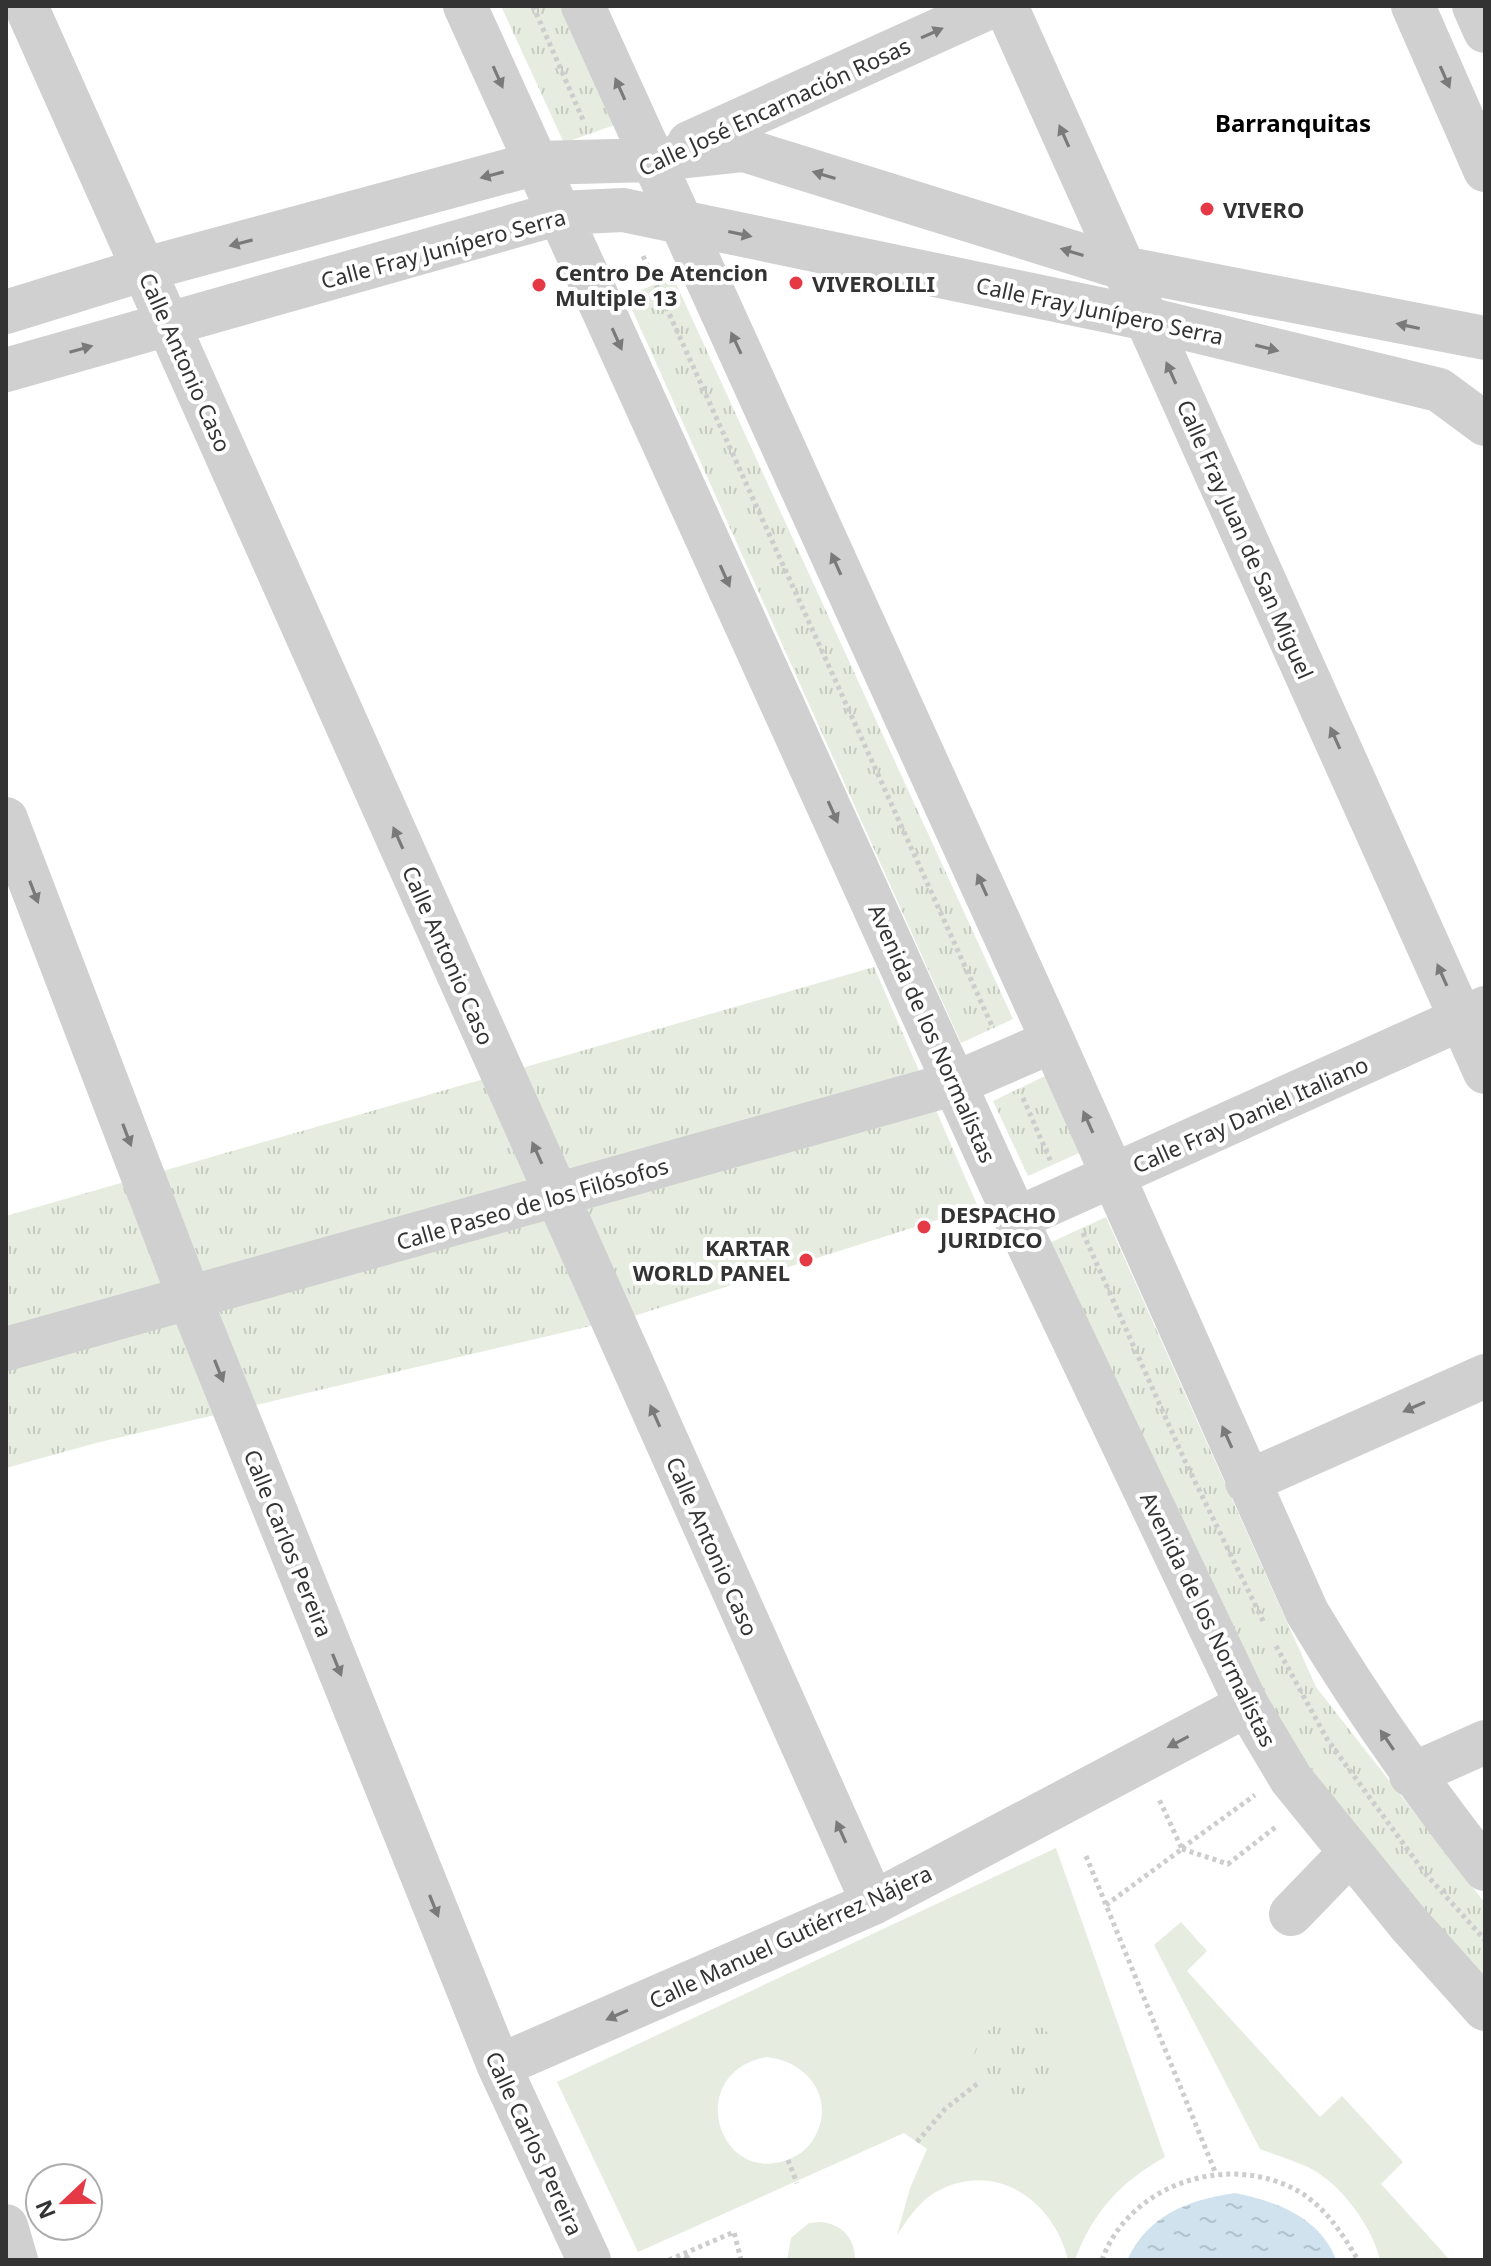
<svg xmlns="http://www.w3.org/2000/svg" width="1491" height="2266" font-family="'Noto Sans',sans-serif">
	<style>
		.green { fill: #e6ecdf; fill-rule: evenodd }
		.park { fill: url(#park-tufts) }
		.water { fill: url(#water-ripples) }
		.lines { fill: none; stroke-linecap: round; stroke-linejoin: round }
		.path { stroke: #cdcdcd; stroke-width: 5; stroke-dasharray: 4 4; stroke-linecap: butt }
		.minor { stroke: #d0d0d0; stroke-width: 44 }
		.oneway { fill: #7a7a7a }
		.poi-dot { fill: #e63946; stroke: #fff; stroke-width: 3 }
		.labels { text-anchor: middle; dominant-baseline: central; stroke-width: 8; stroke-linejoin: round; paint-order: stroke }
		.street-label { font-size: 22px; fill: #333; stroke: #fff }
		.poi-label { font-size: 22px; font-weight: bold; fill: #333; stroke: #fff; text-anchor: start }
		.neighbourhood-label { font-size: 24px; font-weight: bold; fill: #000; stroke: #fff }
	</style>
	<defs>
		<pattern id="park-tufts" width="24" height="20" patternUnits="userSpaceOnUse" patternTransform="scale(2)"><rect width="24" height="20" fill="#e6ecdf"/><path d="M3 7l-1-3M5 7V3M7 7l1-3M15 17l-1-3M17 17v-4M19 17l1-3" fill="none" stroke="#c6cbc0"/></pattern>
		<pattern id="water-ripples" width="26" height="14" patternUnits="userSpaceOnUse" patternTransform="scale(2)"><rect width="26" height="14" fill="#cfe2ee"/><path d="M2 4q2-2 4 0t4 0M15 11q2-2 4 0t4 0" fill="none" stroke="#b2c2cd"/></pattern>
	</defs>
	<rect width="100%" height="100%" fill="#fff"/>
	<path class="green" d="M1056,1848L1165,2157C1120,2182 1093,2212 1075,2260H1068C1054,2200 994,2158 934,2193C918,2203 908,2219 897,2235L910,2188L927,2149L904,2133L638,2252L557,2082ZM767,2057C810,2062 837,2101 813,2140C806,2151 796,2157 784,2161C716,2182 685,2072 767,2057Z
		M1181,1922L1207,1951L1187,1971L1320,2117L1342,2096L1403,2162L1381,2184L1450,2260H1380C1372,2225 1340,2183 1308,2167C1292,2160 1276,2155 1260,2149L1154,1945Z
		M820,2222C842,2224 855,2238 855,2260H787L791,2238L809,2223Z"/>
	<path class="park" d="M501,6H566L620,123L564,143Z
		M673,277L1013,1019L961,1043L626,296Z
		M874,967L978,1207L637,1315L96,1443L6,1468V1216Z
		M1045,1076L1079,1153L1028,1176L993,1101Z
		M1106,1217L1316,1687L1485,1903V1986L1420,1916L1266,1712L1045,1245Z
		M973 2064a44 44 0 1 1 88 0a44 44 0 1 1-88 0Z"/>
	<path class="water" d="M1235,2193C1275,2201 1320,2217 1336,2260H1127C1148,2215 1188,2200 1235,2193Z"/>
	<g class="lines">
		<path class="path" d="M533,6L584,122
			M643,256L992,1026
			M1023,1098L1051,1162
			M1083,1233L1185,1461L1264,1623
			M1276,1646L1327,1739L1424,1872L1485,1940
			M1182,1848L1255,1795
			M1182,1849L1228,1864L1277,1826
			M1086,1856L1216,2174
			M1106,1905L1182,1849L1158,1797
			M917,2142L945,2109L977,2084
			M788,2160L797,2183
			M669,2260L734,2232L741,2260
			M687,2260L685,2254L689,2260
			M1102,2260C1130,2182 1233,2150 1303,2194C1328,2211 1343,2235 1358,2260"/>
		<path class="minor" d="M26,6L873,1903
			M465,6L1016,1219L1247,1705L1291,1779L1408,1923L1485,2009
			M583,6L1053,1041L1307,1612C1361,1703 1420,1786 1485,1869
			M1006,6L1485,1072
			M1413,6L1485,170
			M1474,6L1485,31
			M689,143L992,6
			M6,312L145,269L537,163L652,160L744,150L1123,268L1485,338
			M6,370L560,213L623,210L1147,319L1439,390L1485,424
			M6,819L190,1299L499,2066L589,2260
			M1016,1219L1485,1008
			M6,1349L956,1083L1053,1041
			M1247,1482L1485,1376
			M1411,1775L1485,1742
			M1291,1914L1350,1853
			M499,2066L873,1903L1247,1705
			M6,2226L16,2260"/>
	</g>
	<defs><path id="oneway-solid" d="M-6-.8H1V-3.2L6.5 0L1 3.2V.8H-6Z" transform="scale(2)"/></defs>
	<g class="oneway">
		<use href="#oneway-solid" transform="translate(932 33) rotate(-24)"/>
		<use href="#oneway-solid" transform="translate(498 77) rotate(66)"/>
		<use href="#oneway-solid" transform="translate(1445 77) rotate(66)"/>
		<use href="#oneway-solid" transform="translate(620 89) rotate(-114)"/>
		<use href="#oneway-solid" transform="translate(1064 136) rotate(-114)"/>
		<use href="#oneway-solid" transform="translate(492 175) rotate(165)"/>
		<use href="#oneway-solid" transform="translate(824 175) rotate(-163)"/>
		<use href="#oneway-solid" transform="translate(740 234) rotate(12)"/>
		<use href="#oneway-solid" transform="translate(241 243) rotate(165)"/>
		<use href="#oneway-solid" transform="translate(1072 252) rotate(-163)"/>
		<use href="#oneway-solid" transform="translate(1408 326) rotate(-168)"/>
		<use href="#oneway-solid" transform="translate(617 339) rotate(66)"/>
		<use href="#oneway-solid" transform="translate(736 343) rotate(-115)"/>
		<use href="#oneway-solid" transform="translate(1267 348) rotate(14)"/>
		<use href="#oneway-solid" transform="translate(81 349) rotate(-16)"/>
		<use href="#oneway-solid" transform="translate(1171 373) rotate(-114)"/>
		<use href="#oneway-solid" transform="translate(836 564) rotate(-114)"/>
		<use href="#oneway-solid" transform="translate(725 576) rotate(66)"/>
		<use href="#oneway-solid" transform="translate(1335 738) rotate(-114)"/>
		<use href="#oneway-solid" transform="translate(833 812) rotate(66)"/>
		<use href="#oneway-solid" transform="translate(398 838) rotate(-114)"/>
		<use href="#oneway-solid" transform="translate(982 885) rotate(-114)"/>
		<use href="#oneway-solid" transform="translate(34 892) rotate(69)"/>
		<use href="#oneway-solid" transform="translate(1442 975) rotate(-114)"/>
		<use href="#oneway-solid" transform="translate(1088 1122) rotate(-114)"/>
		<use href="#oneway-solid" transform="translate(127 1135) rotate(69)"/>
		<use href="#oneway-solid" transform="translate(537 1153) rotate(-114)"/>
		<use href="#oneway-solid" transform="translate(219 1371) rotate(68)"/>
		<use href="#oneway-solid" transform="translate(1414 1407) rotate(156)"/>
		<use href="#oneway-solid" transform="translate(655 1416) rotate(-114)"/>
		<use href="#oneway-solid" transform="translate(1227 1437) rotate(-114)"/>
		<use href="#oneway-solid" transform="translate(337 1665) rotate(68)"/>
		<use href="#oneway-solid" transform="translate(1387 1740) rotate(-124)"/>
		<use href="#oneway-solid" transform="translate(1178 1742) rotate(152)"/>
		<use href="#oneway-solid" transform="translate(841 1832) rotate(-114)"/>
		<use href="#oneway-solid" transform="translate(434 1906) rotate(68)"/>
		<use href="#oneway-solid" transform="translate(617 2015) rotate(156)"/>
	</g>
	<g class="poi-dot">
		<circle cx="1207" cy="209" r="8"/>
		<circle cx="796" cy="283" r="8"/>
		<circle cx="539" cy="285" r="8"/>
		<circle cx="924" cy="1227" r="8"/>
		<circle cx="806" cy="1260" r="8"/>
	</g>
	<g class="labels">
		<g class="street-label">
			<text transform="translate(774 106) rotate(-25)">Calle José Encarnación Rosas</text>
			<text transform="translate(443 248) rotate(-15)">Calle Fray Junípero Serra</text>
			<text transform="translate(1100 310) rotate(12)">Calle Fray Junípero Serra</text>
			<text transform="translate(186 362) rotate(66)">Calle Antonio Caso</text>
			<text transform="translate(1246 539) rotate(66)">Calle Fray Juan de San Miguel</text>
			<text transform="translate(449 955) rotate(66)">Calle Antonio Caso</text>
			<text transform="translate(933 1033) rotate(66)">Avenida de los Normalistas</text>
			<text transform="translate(1250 1114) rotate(-24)">Calle Fray Daniel Italiano</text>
			<text transform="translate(532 1203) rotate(-16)">Calle Paseo de los Filósofos</text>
			<text transform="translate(289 1543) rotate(68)">Calle Carlos Pereira</text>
			<text transform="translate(713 1546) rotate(66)">Calle Antonio Caso</text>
			<text transform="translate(1209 1619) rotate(64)">Avenida de los Normalistas</text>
			<text transform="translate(790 1936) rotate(-25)">Calle Manuel Gutiérrez Nájera</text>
			<text transform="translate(535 2143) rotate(65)">Calle Carlos Pereira</text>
		</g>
		<g class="poi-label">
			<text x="1223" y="209">VIVERO</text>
			<text x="555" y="272">Centro De Atencion<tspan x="555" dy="25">Multiple 13</tspan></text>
			<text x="812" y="283">VIVEROLILI</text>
			<text x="940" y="1214">DESPACHO<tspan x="940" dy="25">JURIDICO</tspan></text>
			<text x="790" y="1247" text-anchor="end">KARTAR<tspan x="790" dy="25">WORLD PANEL</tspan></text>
		</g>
		<g class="neighbourhood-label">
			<text x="1293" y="122">Barranquitas</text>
		</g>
	</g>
	<rect width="1491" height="2266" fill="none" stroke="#333333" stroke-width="16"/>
	<g transform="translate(64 2202) rotate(248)"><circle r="38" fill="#ffffff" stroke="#adadad" stroke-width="2"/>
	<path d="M0-6L14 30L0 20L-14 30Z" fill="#e63946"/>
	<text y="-12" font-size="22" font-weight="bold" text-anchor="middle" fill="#333333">N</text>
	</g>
</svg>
